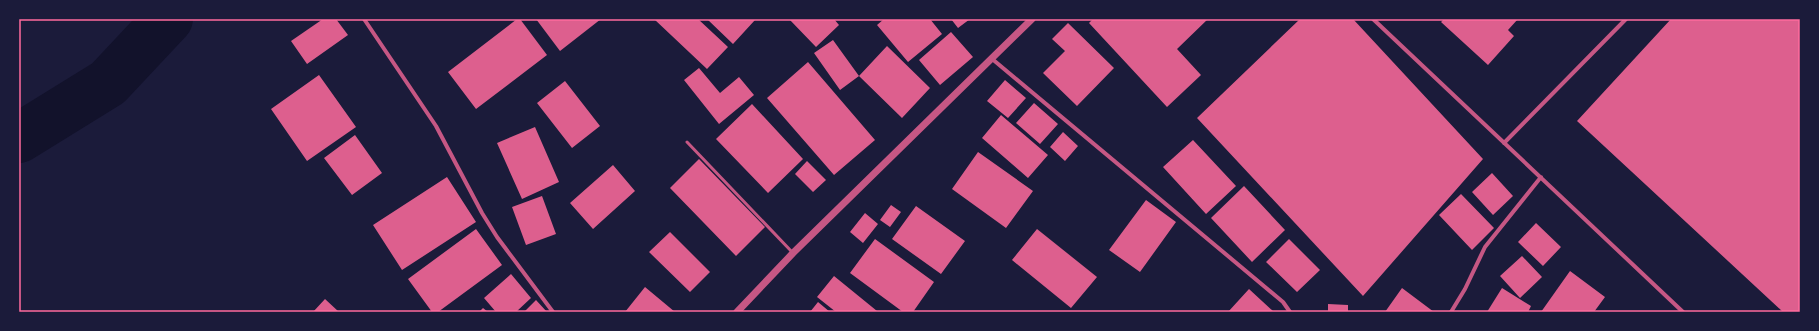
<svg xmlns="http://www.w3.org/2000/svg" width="1819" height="331" font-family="Figtree,sans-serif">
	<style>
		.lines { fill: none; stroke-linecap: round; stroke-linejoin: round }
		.river { stroke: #12122b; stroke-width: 50 }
		.building { fill: #dd5f8e }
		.service { stroke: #c65784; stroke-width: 3 }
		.minor { stroke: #c65784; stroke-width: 4 }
		.tertiary { stroke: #c65784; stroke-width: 7 }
		.neatline { fill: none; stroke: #ff6b9d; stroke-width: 1.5 }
	</style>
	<rect width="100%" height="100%" fill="#1b1b3a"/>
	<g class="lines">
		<path class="river" d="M19,138L108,83L168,19"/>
	</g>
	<path class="building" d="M323,19H336L348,35L307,64L291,41Z
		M517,19H520L547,55L476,109L448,72Z
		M536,19H601L560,51Z
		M654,19H698L728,47L707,69Z
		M707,19H754L755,20L733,44Z
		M789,19H834L839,25L816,47Z
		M884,19H930L942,34L908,62L877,25Z
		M951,19H970L958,28Z
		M1093,19H1208L1177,49L1201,75L1167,107L1089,23Z
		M1300,19H1353L1483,159L1363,296L1197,118Z
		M1444,19H1518L1508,30L1514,36L1488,65L1441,22Z
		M1671,19H1800V312H1783L1577,121Z
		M1068,23L1114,68L1077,106L1043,73L1065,51L1052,39Z
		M951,32L973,57L940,85L919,60Z
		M833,40L859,76L840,90L814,53Z
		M887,46L930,88L902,118L859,76Z
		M808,62L875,140L834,175L767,98Z
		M699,68L720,93L739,77L754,95L719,124L684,80Z
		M319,75L356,127L307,161L271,109Z
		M1005,80L1026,98L1008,118L987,101Z
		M565,81L600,126L572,148L537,103Z
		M1034,103L1058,124L1040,144L1016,123Z
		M752,104L803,159L768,193L716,139Z
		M1001,115L1048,155L1028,178L982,138Z
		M535,127L559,182L522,199L497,143Z
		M1063,132L1078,146L1065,161L1050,147Z
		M355,135L382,173L352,195L324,158Z
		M1193,140L1236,186L1206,214L1163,167Z
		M978,152L1033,191L1006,228L952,189Z
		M699,159L765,227L736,256L670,188Z
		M807,161L826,180L813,192L795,174Z
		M613,165L635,191L593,229L570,203Z
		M1492,173L1513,196L1493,215L1472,192Z
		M447,177L476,222L402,270L373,225Z
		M1244,186L1285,230L1252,262L1211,218Z
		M1461,194L1494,228L1472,250L1439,215Z
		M542,196L556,234L526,245L512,207Z
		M1146,200L1176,222L1140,272L1109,250Z
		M891,205L901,212L890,227L880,220Z
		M916,206L965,241L941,274L892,239Z
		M865,213L878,224L863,243L850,232Z
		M1536,223L1561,247L1543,266L1518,242Z
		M476,229L502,265L438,312H432L408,279Z
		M1037,229L1097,277L1071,308L1012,260Z
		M670,232L710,272L690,292L649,252Z
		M875,239L934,282L913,312H903L850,273Z
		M1289,239L1320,270L1297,292L1266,262Z
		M1522,256L1542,277L1520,298L1500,276Z
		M1570,271L1605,297L1594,312H1541Z
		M511,274L531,298L516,312H496L484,298Z
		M834,276L877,311L876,312H836L817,297Z
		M645,287L675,312H625Z
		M1402,288L1434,312H1385Z
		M1502,288L1531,306L1528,312H1487Z
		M1249,289L1274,312H1228Z
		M325,299L339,312H313Z
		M536,300L547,312H524Z
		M818,302L830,312H810Z
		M1328,304L1348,305V312H1328Z
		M483,308L488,312H479Z"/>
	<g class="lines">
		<path class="service" d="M687,142L793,253"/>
		<path class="minor" d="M364,19L436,126L482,213L497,237L553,312
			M1373,19L1683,312
			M991,58L1283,302L1290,312
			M1504,143L1626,19
			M1451,312L1465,289L1485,247L1541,177"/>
		<path class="tertiary" d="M737,312L793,253L1032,19"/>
	</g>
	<rect width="1819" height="331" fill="none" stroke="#1b1b3a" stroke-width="40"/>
	<rect x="20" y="20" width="1779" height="291" class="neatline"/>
</svg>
